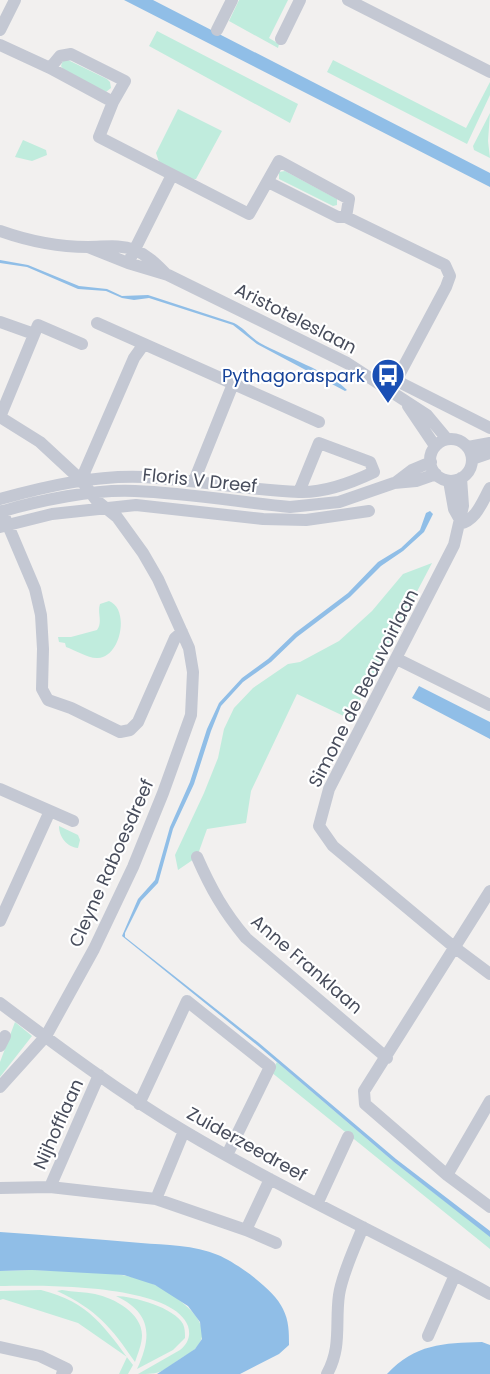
<svg xmlns="http://www.w3.org/2000/svg" width="490" height="1374" font-family="Poppins,sans-serif">
	<style>
		.green { fill: #c0ecdd }
		.water { fill: #90bee7 }
		.lines { fill: none; stroke-linecap: round; stroke-linejoin: round }
		.minor { stroke: #c4c8d3; stroke-width: 12 }
		.labels { text-anchor: middle; dominant-baseline: central; stroke-width: 4.5; stroke-linejoin: round; paint-order: stroke }
		.street-label { font-size: 18px; fill: #484d5c; stroke: #fff }
		.transit-label { font-size: 18px; fill: #164399; stroke: #fff; text-anchor: end }
	</style>
	<rect width="100%" height="100%" fill="#f2f0ef"/>
	<path class="green" d="M239,0H288L269,38L279,44L278,48L229,21Z
		M157,31L298,104L290,123L149,46Z
		M63,60H68L107,79L110,82L111,88L106,92L64,70L61,66Z
		M333,60L466,128L490,82V95L467,144L327,72Z
		M178,109L222,131L196,179H192L159,162L156,153Z
		M490,113L488,141L490,158L474,150L473,146Z
		M23,140L46,150L47,155L32,161L15,157Z
		M285,171L337,199V205L333,206L279,179V172Z
		M432,563L350,719L297,694L251,791L246,823L207,829L197,857L178,870L175,855L204,793L218,758L224,729L234,708L253,688L288,664L300,662L339,641L372,611L403,574Z
		M109,601C130,609 121,657 98,658C89,659 75,650 66,647L65,643L59,642L58,637H71L97,630C103,622 97,613 100,604Z
		M59,826L78,835L80,840L78,848C67,847 59,837 59,826Z
		M15,1022L32,1036L0,1077V1062Z
		M277,1062L394,1162L490,1236V1249L271,1072Z
		M32,1270C72,1272 119,1268 155,1285C175,1295 220,1324 195,1349C191,1353 184,1356 180,1359C161,1372 162,1374 138,1374L180,1350C188,1343 191,1336 188,1326C173,1283 38,1285 0,1286V1271Z
		M41,1290C90,1302 105,1328 133,1365L128,1374H119L127,1357L78,1323L3,1299L0,1300V1291Z
		M62,1290C73,1292 85,1292 95,1294C114,1298 142,1313 142,1335C142,1344 138,1353 135,1362C111,1327 97,1310 57,1291Z
		M116,1296C133,1296 175,1308 183,1324C185,1328 185,1333 185,1338L173,1350L137,1369C152,1337 152,1313 116,1296Z"/>
	<path class="water" d="M124,0H153L490,173V187Z
		M0,260L28,265L79,286L107,289L122,296L148,295L234,323C244,328 250,337 260,343C283,356 330,372 347,390L345,391L257,344L233,325L149,298L134,300L122,298L106,291L78,289L27,267L0,263Z
		M430,511L433,514L424,532L403,551L381,566L350,597L297,637L271,662L243,682L221,706L211,731L194,784L173,829L158,883L141,901L125,933V937L259,1043L396,1159L490,1231V1237L394,1162L257,1045L122,936L138,899L155,880L170,827L190,782L207,729L219,703L242,678L268,659L295,633L348,593L378,562L401,548L420,530L426,513Z
		M419,686L490,722V739L412,698Z
		M0,1232C47,1235 94,1239 141,1243C165,1245 195,1245 218,1255C237,1263 275,1290 283,1309C289,1321 289,1332 289,1345L279,1354L240,1374H157L195,1349L202,1339L200,1322L188,1306L155,1285L124,1275L32,1270L0,1271Z
		M482,1342L490,1345V1374H387C415,1344 443,1343 482,1342Z"/>
	<g class="lines">
		<path class="minor" d="M348,0L490,72
			M0,30L15,0
			M217,30L232,0
			M281,39L300,0
			M0,45L50,68L113,102L99,137L249,214L279,161L349,199L346,217
			M50,68L60,56L71,54L125,81L113,102
			M268,182L338,217H346L445,265L450,276L446,287L390,392
			M0,231C28,241 58,247 88,247C105,247 119,244 135,250C147,255 156,264 165,273
			M88,247L128,263L168,275L347,363L427,415L447,439
			M131,257L172,175
			M0,322L34,334
			M97,323L319,422
			M397,381L490,428
			M408,406L435,446
			M0,417L40,442L81,480L97,501L117,517L143,553L158,579L189,648L193,672L191,715L163,793L133,867L94,949L46,1036L0,1087
			M0,417L38,325L82,344
			M430 460a21 21 0 1 1 42 0a21 21 0 1 1-42 0Z
			M319,443L370,462L374,472C351,483 324,493 299,492Z
			M468,447L490,443
			M472,459L490,453
			M461,478L463,506L454,545L329,789L319,826L333,846L454,947L490,974
			M81,480L134,358L144,344
			M194,481L233,384
			M449,481L454,509L459,518
			M395,483L412,470L431,462
			M0,499C47,486 95,475 144,477C196,480 247,490 299,492
			M2,511L35,589L41,615L43,649L42,689L48,700L71,708L120,732L130,730L138,722L175,638L182,632
			M0,512C40,500 94,489 135,491C187,493 239,502 290,507L339,502L394,483L416,481L436,474
			M459,524C476,521 482,502 490,488
			M0,527L52,514L136,505L263,519L306,520L369,511
			M397,659L490,705
			M0,789L73,821
			M197,857C211,889 224,912 246,938L387,1058
			M490,891L364,1091L365,1104L447,1175L490,1207
			M0,921L50,811
			M0,1003C60,1048 120,1093 184,1131C283,1190 389,1238 490,1294
			M0,1046L5,1036
			M139,1104L187,1001L270,1067L227,1155
			M447,1175L490,1101
			M50,1187L99,1075
			M0,1188L50,1187L156,1199L184,1131
			M156,1199L246,1230L276,1243
			M318,1202L348,1137
			M246,1230L270,1179
			M428,1336L455,1275
			M0,1347L40,1356L67,1369L62,1374
			M327,1374C342,1347 335,1323 339,1295C342,1274 355,1247 363,1227"/>
	</g>
	<defs>
		<symbol id="bus-pin" viewBox="-11 -11 22 30"><path d="M0 17L-7.5 6A9.5 9.5 0 1 1 7.5 6Z" fill="#1a4fb4" stroke="#fff"/><path d="M-5-6H5V4H4V6H2V4H-2V6H-4V4H-5ZM-3.5-4V0h7V-4ZM-3.5 1.2v1.5H-2V1.2ZM2 1.2v1.5H3.5V1.2Z" fill="#fff"/></symbol>
	</defs>
	<g fill-rule="evenodd">
		<use href="#bus-pin" x="369" y="356" width="38" height="52"/>
	</g>
	<g class="labels">
		<g class="street-label">
			<text transform="translate(296 318) rotate(27)">Aristoteleslaan</text>
			<text transform="translate(200 480) rotate(6)">Floris V Dreef</text>
			<text transform="translate(363 688) rotate(-63)">Simone de Beauvoirlaan</text>
			<text transform="translate(111 863) rotate(-66)">Cleyne Raboesdreef</text>
			<text transform="translate(307 964) rotate(41)">Anne Franklaan</text>
			<text transform="translate(58 1124) rotate(-66)">Nijhofflaan</text>
			<text transform="translate(247 1144) rotate(29)">Zuiderzeedreef</text>
		</g>
		<g class="transit-label">
			<text x="365" y="375">Pythagoraspark</text>
		</g>
	</g>
</svg>
